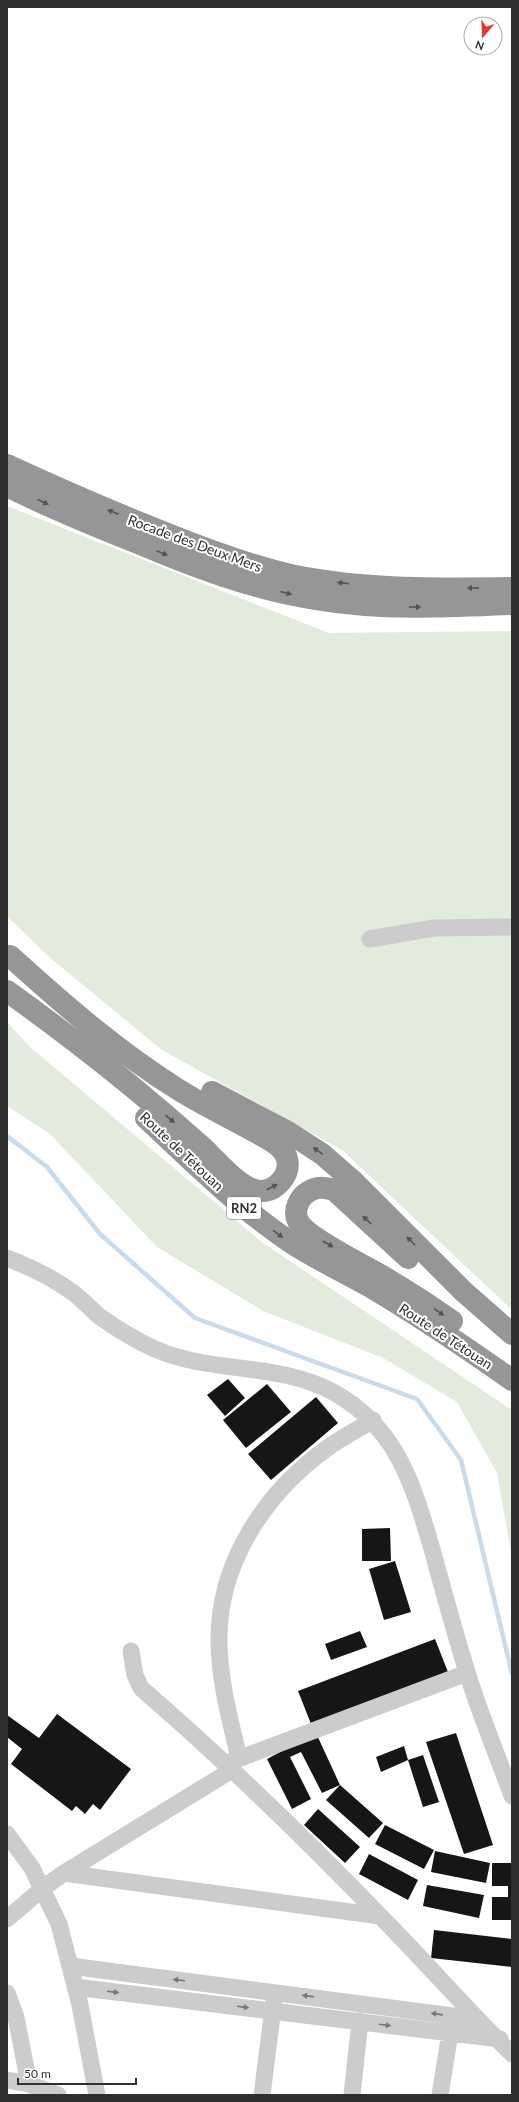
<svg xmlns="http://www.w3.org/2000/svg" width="519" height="2102" font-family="Lato,sans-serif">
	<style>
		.green { fill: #e3ebdd }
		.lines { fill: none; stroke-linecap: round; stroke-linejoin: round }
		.stream { stroke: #cadbeb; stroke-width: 4.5 }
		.building { fill: #161616 }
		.minor { stroke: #ccc; stroke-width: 17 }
		.highway { stroke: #969696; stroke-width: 22 }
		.oneway { fill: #535353 }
		.oneway2 { fill: #767676 }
		.labels { text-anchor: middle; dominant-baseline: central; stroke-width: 4; stroke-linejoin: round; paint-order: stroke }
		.shield { fill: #fff; stroke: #6d6d6d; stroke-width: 1 }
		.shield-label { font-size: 13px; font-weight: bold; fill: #2f2f2f }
		.street-label { font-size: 14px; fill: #2f2f2f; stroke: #fff }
	</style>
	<rect width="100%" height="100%" fill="#fff"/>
	<path class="green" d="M7,506L329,633L512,631V1310L342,1150L162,1050L49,957L7,916Z
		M7,1022L31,1048L263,1243L512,1410V1558L497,1473L457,1402L383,1358L263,1311L157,1247L50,1134L7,1106Z"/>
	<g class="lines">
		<path class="stream" d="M7,1136L47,1167L100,1234L195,1318L417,1399L461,1460L512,1674"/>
	</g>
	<path class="building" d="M228,1379L245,1398L225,1416L207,1395Z
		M267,1384L291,1412L246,1448L223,1420Z
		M316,1397L338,1423L271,1480L248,1454Z
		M390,1528L391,1561H362V1529Z
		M395,1561L411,1612L384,1620L369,1569Z
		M360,1631L367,1647L331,1660L325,1644Z
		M435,1639L448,1672L311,1724L298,1691Z
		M57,1714L131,1769L100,1810L93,1804L85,1814L76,1806L72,1811L11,1764L22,1749L7,1737V1715L39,1738Z
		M316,1733L340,1785L322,1793L301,1752L290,1757L311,1799L292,1809L267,1759Z
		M456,1733L493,1845L464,1854L426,1742Z
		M404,1746L408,1760L381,1772L376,1757Z
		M423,1755L439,1802L423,1807L408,1760Z
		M340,1785L383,1823L369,1838L326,1800Z
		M318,1809L360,1847L345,1863L304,1825Z
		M385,1825L434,1850L424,1869L375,1844Z
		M435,1851L490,1863L486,1883L431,1872Z
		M369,1854L418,1880L408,1900L359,1874Z
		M492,1863H512V1920H492V1897H508V1886H492Z
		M427,1885L484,1895L479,1918L423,1906Z
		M434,1930L512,1939V1967L431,1958Z"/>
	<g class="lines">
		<path class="minor" d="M370,939L434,928L512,927
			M7,1258C30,1267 52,1277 72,1292C82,1299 90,1308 99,1316C117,1329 135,1340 155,1349C212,1374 278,1362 333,1392C399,1428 414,1488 434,1556C444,1594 455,1632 466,1669C479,1712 497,1754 512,1796
			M131,1651L135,1675L141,1688C224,1760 304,1837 380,1916C425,1961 466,2009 512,2054
			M239,1758C230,1720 220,1683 219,1644C217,1565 264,1494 326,1449C341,1438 357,1430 373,1420
			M230,1762L467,1673
			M7,1834L32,1868L59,1924L80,2005L97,2095
			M64,1873L380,1916
			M7,1919L43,1888L64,1873L232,1770
			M70,1966L476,2019
			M75,1987L500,2039
			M7,1993L16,2017L29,2084
			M7,2080L29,2084L58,2095
			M262,2095L274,2000
			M352,2095L360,2021
			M440,2095L450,2033"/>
		<path class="highway" d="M7,465C59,489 112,512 165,533C207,550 250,566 295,576C365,590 440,589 512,588
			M7,486C51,508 97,527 143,545C198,568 256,590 316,599C381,610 447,607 512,604
			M7,991C74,1039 140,1091 201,1146C216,1159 241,1191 261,1191C276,1191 291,1175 287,1159C285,1150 275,1143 268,1139C239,1122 208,1108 179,1090C118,1052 64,1005 10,956
			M212,1092L288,1132L322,1154L353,1181L464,1292L512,1334
			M146,1118C190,1159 233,1202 283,1237C309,1256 339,1269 367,1285C417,1314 465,1347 512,1380
			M408,1258L334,1190C325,1187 316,1186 308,1192C299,1197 293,1211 298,1221C306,1238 364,1265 382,1276C406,1290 429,1305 452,1321"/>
	</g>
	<defs><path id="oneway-solid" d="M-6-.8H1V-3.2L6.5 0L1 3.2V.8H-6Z"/></defs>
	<g class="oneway">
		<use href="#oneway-solid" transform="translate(43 502) rotate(24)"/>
		<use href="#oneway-solid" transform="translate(113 512) rotate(-157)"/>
		<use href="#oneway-solid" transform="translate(162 553) rotate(22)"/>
		<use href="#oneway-solid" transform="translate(343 583) rotate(-173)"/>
		<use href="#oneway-solid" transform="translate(473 588) rotate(179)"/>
		<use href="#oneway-solid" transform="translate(286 593) rotate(14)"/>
		<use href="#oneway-solid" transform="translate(415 607)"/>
		<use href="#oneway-solid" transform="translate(170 1119) rotate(40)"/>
		<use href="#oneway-solid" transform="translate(318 1151) rotate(-145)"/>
		<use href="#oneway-solid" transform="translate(272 1187) rotate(-27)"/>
		<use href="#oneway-solid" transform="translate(367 1220) rotate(-137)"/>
		<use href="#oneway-solid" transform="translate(278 1234) rotate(36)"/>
		<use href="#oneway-solid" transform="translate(411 1241) rotate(-135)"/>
		<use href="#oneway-solid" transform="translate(328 1244) rotate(30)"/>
		<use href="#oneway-solid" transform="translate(439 1312) rotate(35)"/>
	</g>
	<g class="oneway2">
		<use href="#oneway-solid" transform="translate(179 1980) rotate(-173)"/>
		<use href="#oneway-solid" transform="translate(113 1992) rotate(7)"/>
		<use href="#oneway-solid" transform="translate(308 1996) rotate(-172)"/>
		<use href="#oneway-solid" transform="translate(243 2007) rotate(7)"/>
		<use href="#oneway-solid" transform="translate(437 2014) rotate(-172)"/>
		<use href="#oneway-solid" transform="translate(385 2025) rotate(7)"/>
	</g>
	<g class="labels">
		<rect class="shield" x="227" y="1197" width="34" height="22" rx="3"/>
		<g class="shield-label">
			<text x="244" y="1208">RN2</text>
		</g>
		<g class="street-label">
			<text transform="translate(195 543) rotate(20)">Rocade des Deux Mers</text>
			<text transform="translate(182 1151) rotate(43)">Route de Tétouan</text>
			<text transform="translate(446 1336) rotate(33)">Route de Tétouan</text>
		</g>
	</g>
	<rect width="519" height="2102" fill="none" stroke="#2f2f2f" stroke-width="16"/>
	<g transform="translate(483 36) rotate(199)"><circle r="19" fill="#ffffff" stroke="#acacac"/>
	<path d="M0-3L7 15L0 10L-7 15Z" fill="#e03a37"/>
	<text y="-6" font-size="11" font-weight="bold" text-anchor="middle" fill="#2f2f2f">N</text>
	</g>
	<path d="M18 2078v6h118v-6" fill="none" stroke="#2f2f2f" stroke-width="2"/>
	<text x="24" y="2078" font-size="12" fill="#2f2f2f" stroke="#ffffff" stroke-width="3" paint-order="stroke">50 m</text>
</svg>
